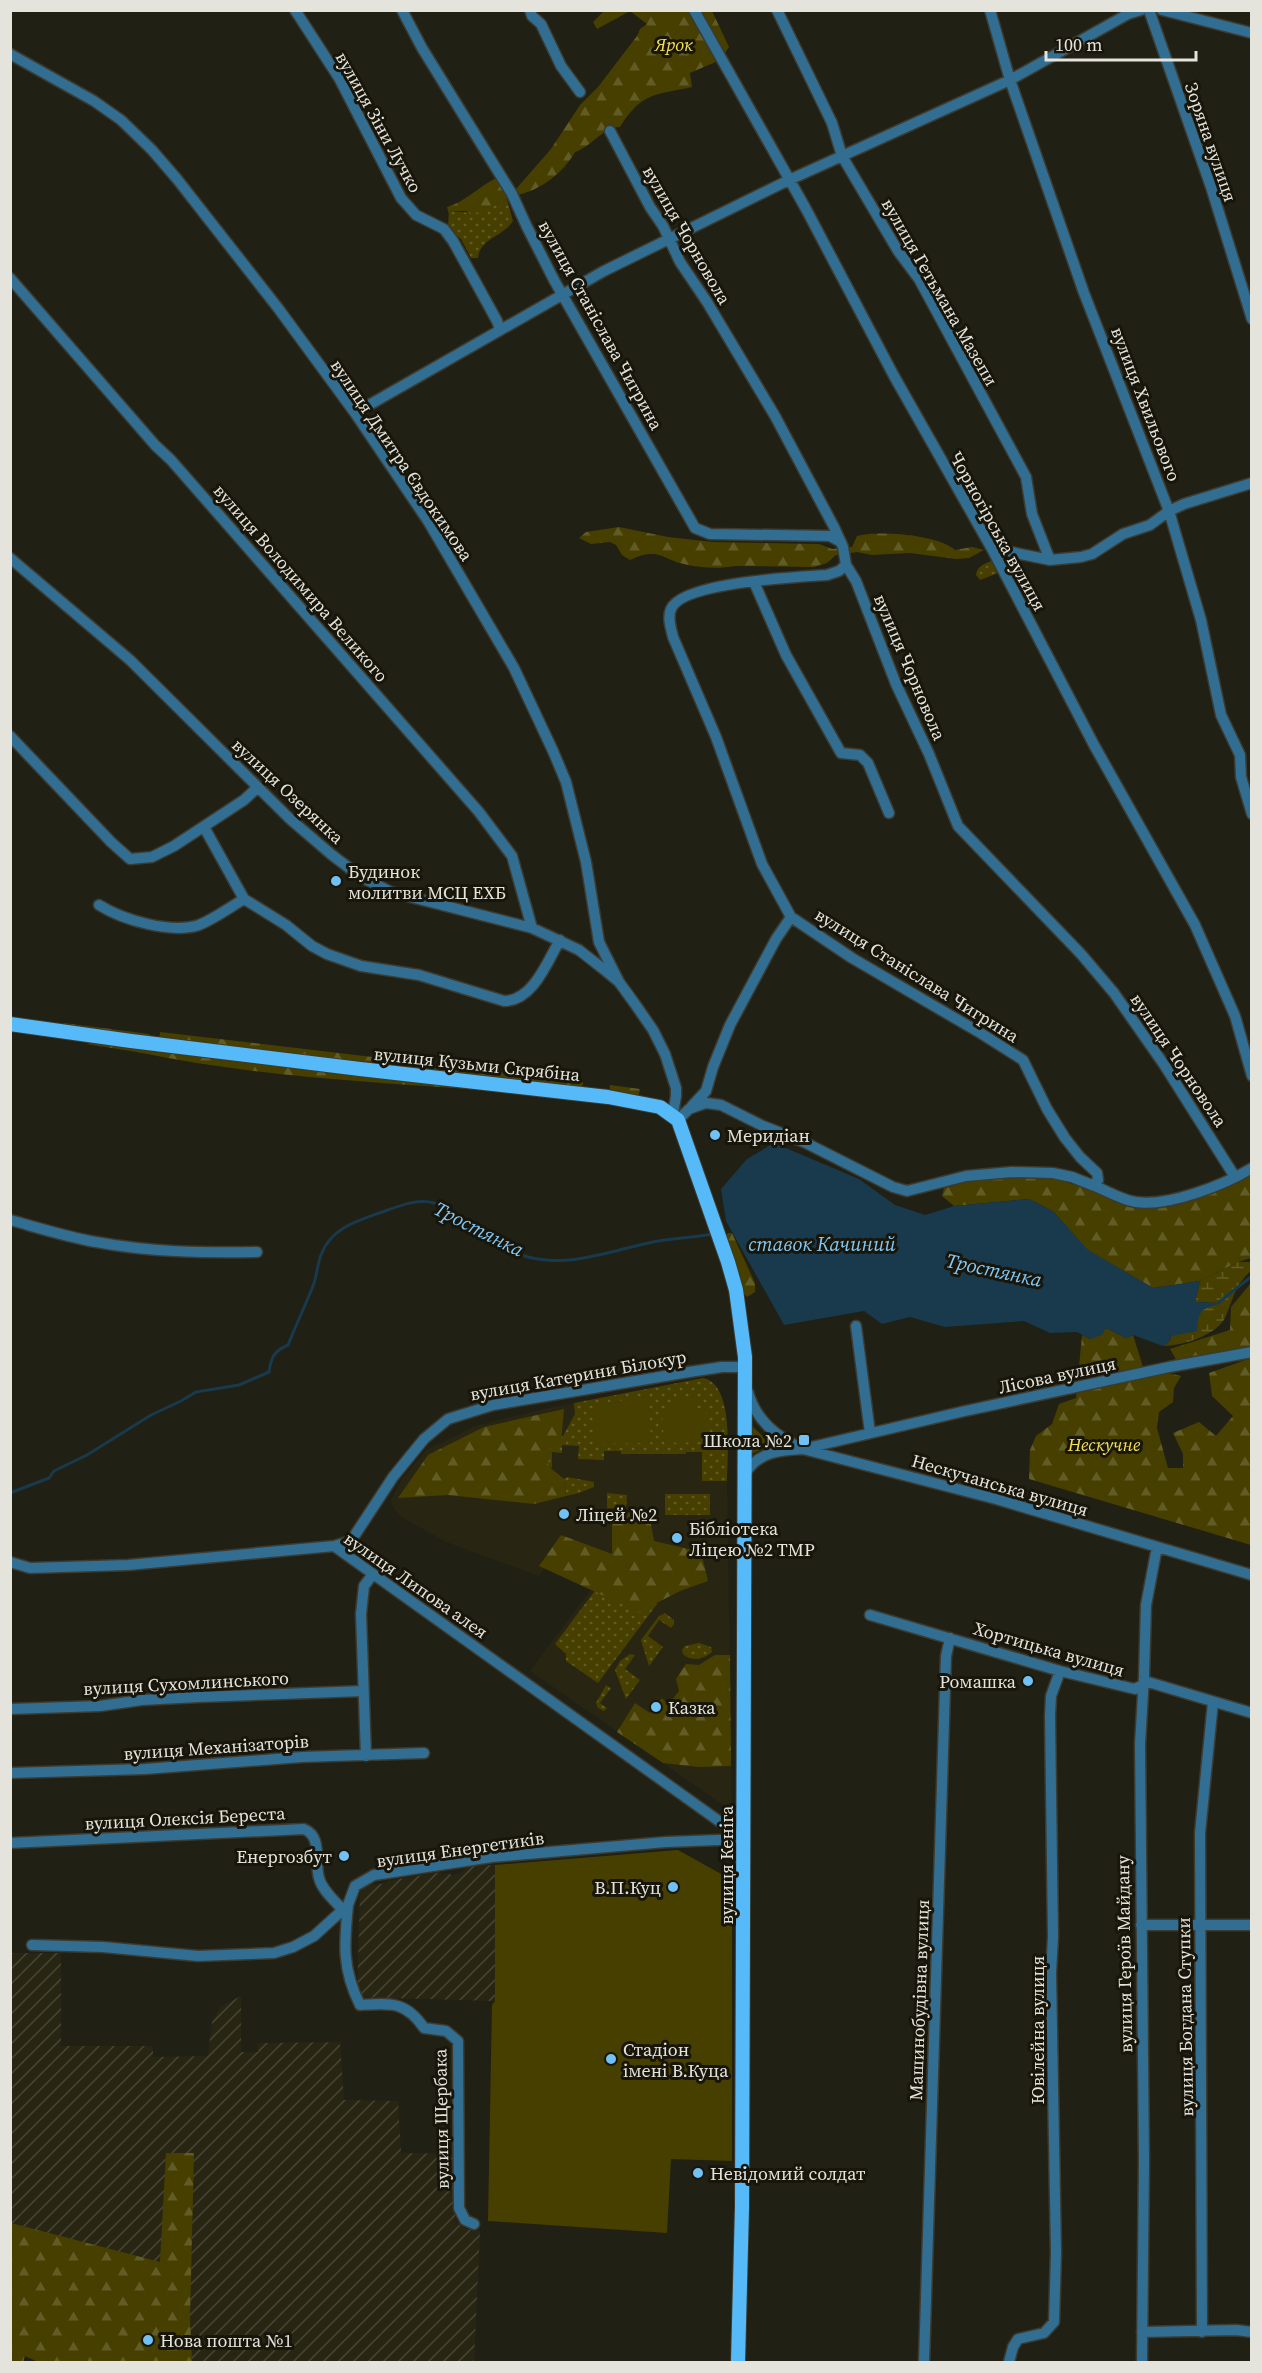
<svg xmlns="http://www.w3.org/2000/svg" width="1262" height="2373" font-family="'Source Serif 4',serif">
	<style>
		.built { fill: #282613 }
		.industrial { fill: url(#industrial-furrows) }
		.green { fill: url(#green-dots) }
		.forest { fill: url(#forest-firs) }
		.wetland { fill: url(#wetland-marsh) }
		.pitch { fill: #473f00 }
		.water { fill: #19394d }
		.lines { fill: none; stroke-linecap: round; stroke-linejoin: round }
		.stream { stroke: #19394d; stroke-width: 3 }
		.minor-casing { stroke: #3c3b30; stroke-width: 13 }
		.major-casing { stroke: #3c3b30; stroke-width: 16 }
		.minor { stroke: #326d92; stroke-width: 10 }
		.major { stroke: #57baf8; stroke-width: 14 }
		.poi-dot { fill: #72c1f5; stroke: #18160b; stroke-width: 2 }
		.labels { text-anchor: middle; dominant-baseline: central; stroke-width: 6; stroke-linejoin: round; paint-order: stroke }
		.park-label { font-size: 18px; font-style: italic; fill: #f4e153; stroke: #18160b }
		.street-label { font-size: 18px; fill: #e5e4dc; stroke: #18160b }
		.poi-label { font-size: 18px; fill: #e5e4dc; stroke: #18160b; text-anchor: start }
		.water-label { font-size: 20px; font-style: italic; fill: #83c8f6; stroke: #18160b }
	</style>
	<defs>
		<pattern id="industrial-furrows" width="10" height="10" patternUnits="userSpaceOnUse" patternTransform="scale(1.5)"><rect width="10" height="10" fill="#282613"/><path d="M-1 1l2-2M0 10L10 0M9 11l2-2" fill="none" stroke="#474535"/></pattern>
		<pattern id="green-dots" width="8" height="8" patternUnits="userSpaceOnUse" patternTransform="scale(1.5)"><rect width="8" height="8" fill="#473f00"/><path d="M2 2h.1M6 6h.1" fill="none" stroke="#615b25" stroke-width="1.8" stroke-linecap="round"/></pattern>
		<pattern id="forest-firs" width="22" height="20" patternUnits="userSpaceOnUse" patternTransform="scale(1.5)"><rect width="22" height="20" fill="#473f00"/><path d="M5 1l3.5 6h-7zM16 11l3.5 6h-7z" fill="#615b25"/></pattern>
		<pattern id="wetland-marsh" width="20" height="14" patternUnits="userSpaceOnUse" patternTransform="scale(1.5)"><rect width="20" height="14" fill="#473f00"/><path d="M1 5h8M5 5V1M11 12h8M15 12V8" fill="none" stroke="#615b25"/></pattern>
	</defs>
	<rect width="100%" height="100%" fill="#212014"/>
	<path class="built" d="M699,1379L708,1380L716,1387L726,1411L732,1811L530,1671L608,1567L565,1539L539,1576L446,1542L402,1517L394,1509L391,1500L402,1479L426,1450L475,1426L548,1408Z"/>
	<path class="industrial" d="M495,1865V2001L357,1997L360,1892L367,1886L387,1883V1881L442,1872V1875L449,1873L451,1875L461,1873L468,1866Z
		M11,1953H61V2046H153V2057L208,2056L212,2022L220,2007L241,1996V2052H258V2043L340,2042L344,2100L398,2101L401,2153L457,2154L455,2222L466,2229L480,2231L474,2362H39L25,2356L23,2362L11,2361Z"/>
	<path class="green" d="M507,199L513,221C503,237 480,238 478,258H471L461,239L448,229L449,211L475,213Z
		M996,559L998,573L980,580L976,575C977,565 987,563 996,559Z
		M93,1043L137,1048V1052L86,1044Z
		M703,1378C735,1384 727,1457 727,1481H702V1452H686V1454H621V1451H604V1460L578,1459L579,1446L562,1445V1453L552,1452V1468L533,1462L535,1447L563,1436L575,1414L574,1403Z
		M752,1426L772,1445L751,1454Z
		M567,1477L594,1482V1487L579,1493L566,1496L564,1479Z
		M607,1493L627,1495L626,1509L607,1508Z
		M665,1494H710V1515H665Z
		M609,1572L657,1604L598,1683L566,1661V1654L555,1644Z
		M665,1613L674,1620V1624L671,1628L659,1620L648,1636L663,1647L649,1666L641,1640L659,1616Z
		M699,1643L711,1647L712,1652C704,1659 691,1662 683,1654L682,1650L685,1646Z
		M630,1654L635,1655L625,1669L640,1680L626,1699L615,1670L620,1661Z
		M606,1685L611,1688L600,1703L607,1708L604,1711L598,1708L596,1703Z"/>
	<path class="forest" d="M604,11H712L729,47L720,60L690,73L692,87C655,95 642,92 620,127C603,127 591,147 575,152C563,173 541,190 517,195L516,189L551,149L580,105L598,87L637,36L640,29L647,24L630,11L597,29L593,22Z
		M496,178L507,193V199L472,215L466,211H450L449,214L447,207C463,203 480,186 496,178Z
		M619,527L668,537L713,542L819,544L832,549L852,547L857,536C879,530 939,535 955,550L972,547L984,550L969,558L956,559L910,553L872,555L857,552L836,555L827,563L814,567L735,566C720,569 703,568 688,565C662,560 659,546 630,560L622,555L616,545L610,542L591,544L579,538L586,532Z
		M64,1023L149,1034L151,1036V1038L64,1027Z
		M160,1032L583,1082L582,1090L159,1041Z
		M137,1048L498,1091C377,1082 256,1077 137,1052Z
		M610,1085L640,1089L638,1098L609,1093Z
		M1251,1172V1258L1238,1262L1200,1281L1153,1288L1087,1250L1054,1212L1029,1199L954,1206L942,1196L944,1188L997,1174L1055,1178L1126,1203L1147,1206Z
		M728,1233H732L755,1283V1292L747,1297L742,1291L725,1236Z
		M1251,1283V1346L1178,1363L1170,1349L1230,1330L1231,1307Z
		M1106,1328L1126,1338L1133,1335L1143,1367L1181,1376L1174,1388L1173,1402L1159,1412L1157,1428L1168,1468H1183V1454L1173,1433L1199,1422L1216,1436L1233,1416L1212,1396L1209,1373L1251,1358V1545L1029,1479L1030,1450L1036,1436L1052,1424L1059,1404L1076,1398L1082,1335L1090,1339Z
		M564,1409L561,1443L559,1448H550L548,1466L564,1479L566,1496L534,1504L448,1495L398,1498L428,1455L484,1427Z
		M612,1510L649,1513L654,1541L701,1552L708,1581L680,1591L639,1612L539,1566L561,1535L612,1554Z
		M715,1655H730L731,1766L699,1767L663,1763L617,1732L635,1703L650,1713L662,1698L668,1705L679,1691L676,1679L686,1664L699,1665Z
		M166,2153H194L190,2318L192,2362H38L25,2356L23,2362L11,2361V2223L160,2262Z"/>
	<path class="wetland" d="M1238,1262H1251V1271C1236,1283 1233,1299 1226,1316C1218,1335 1182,1346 1163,1346L1170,1341L1171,1336L1202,1309L1219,1303L1195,1302L1200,1281Z"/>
	<path class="pitch" d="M649,1396L651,1443L596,1444L594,1405Z
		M697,1396V1408L673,1410L672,1398Z
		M706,1410L707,1442L664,1443L662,1412Z
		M678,1850L732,1880V2161L671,2159L667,2233L488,2221L492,2005L495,2001V1865Z"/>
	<path class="water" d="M774,1143L859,1179L895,1205L925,1215L954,1206L1029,1199L1054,1212L1088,1250L1153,1288L1200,1281L1195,1302L1221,1303C1201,1310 1199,1308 1197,1331L1171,1336L1170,1341L1163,1346L1133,1335L1126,1338L1106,1328L1102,1335L1090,1339L1077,1332L1050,1333L1024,1321L945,1327L910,1317L882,1324L864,1311L784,1325L726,1221L721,1189L747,1159Z"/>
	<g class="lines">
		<path class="stream" d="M1218,1303L1252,1276
			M10,1493L49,1478L54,1471L87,1455L151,1415L181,1401L196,1392L239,1385L269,1372C271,1357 274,1351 288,1345C296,1325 305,1306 313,1286C317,1276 317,1265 321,1255C331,1227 360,1220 385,1211C399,1206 419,1198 434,1203C468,1214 492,1249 528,1257C570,1268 613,1250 653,1242C672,1238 692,1238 712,1234"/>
		<defs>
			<path id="minor" d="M295,10L339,78L401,198L416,215L444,229L453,241L497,321L500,330
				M402,10L422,48L512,194L527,227L554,280L695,528L710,534L830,536L841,542
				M530,10L532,16L541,24L561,66L580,92
				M694,10L806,209L894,376L992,549L1094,745L1195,925L1235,1016L1252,1076
				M777,10L832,123L842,156L898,251L919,279L1026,477L1032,514L1050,560
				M990,10L1010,80L1084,293L1169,511L1201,620L1221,715L1240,755L1241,777L1252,814
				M1149,10L1211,187L1252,319
				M1162,10L1252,33
				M10,54L94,101L121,120L152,150L177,179L278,308L355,413L428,521L514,668L553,751L566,782L586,862L599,942L619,982
				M610,131L650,207L663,226L680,262L707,302L775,416L834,527L843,547L846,565L856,581L896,684L929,754L958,826L1081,954L1114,993L1165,1066L1235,1177
				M10,278L155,445L171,460L479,812L512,856L532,928
				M355,413L604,271L789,180L1010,80L1128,14L1141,10
				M992,549L1002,548L1011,552L1050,560L1081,557L1092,554L1123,534L1150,525L1169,511L1184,504L1252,483
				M10,558L130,660L290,819L332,855L361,877L391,892L532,928L579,950L602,968L619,982L635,1004L653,1030L665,1054L676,1088V1096L673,1114
				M754,582L786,655L841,753L860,755L868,763L889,813
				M10,736L111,842L130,859L152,857L174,846L244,800L258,787
				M204,827L244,899L286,925L312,946L327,954L361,966L419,975L504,1001C533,1001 547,962 560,940
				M99,905C123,920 171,934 199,925C214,919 229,908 244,899
				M692,1106L706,1091L713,1067L730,1025L776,939L791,917
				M678,1120L689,1109L700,1105L706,1103L721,1105L763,1126L804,1142L893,1187L907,1191L966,1176L1012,1172L1053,1173L1072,1177L1092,1185L1098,1180L1097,1173L1080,1157L1065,1138L1047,1109L1023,1060L982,1034L852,958L791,917L762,864L716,737L673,637C671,628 667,618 671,609C682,582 798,577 827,575L839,571L846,565
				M1092,1185C1106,1190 1121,1200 1136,1202C1168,1207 1224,1185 1252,1168
				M10,1220C39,1228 67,1237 96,1242C149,1252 203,1253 257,1252
				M856,1326L870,1433
				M748,1392C756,1421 777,1437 803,1449L965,1411L1169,1367L1252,1352
				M745,1474C757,1452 781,1450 803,1449L996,1499L1252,1575
				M334,1546L351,1541L393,1477L424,1439L448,1419L493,1405L689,1372L722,1367H745
				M10,1562L30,1568L128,1565L334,1546L744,1839
				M870,1615L1060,1671L1135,1689L1148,1682L1252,1713
				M10,1709L100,1706L142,1700L198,1697L363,1691
				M366,1756L361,1614L364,1586L373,1574
				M10,1773L145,1769L302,1757L424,1753
				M10,1843L304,1829C323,1837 314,1861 319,1878C322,1890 334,1900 342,1909
				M348,1905C344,1944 342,1969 360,2005C390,2003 406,2001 424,2028L446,2031L458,2041L459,2208L465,2220L474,2224
				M1141,1925H1252
				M32,1945L103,1947L198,1956L274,1953L293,1947L314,1936L348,1905L355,1886L374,1875L492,1857L666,1842L744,1839
				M1142,2332L1236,2330L1252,2332
				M1202,2332L1200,1833L1213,1702
				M924,2362L946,1656L950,1638
				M1009,2362L1013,2347L1018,2339L1044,2333L1054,2322L1056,2253L1051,1973L1053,1937L1050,1716L1051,1696L1060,1671
				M1142,2362L1144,2161L1140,1744L1144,1677L1146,1605L1157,1547"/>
			<path id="major" d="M10,1024L131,1041L360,1069L608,1097L660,1107L678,1120L728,1262L736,1290L745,1357L742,2207L738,2362"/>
		</defs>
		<use href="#minor" class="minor-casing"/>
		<use href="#major" class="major-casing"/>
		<use href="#minor" class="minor"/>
		<use href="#major" class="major"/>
	</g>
	<g class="poi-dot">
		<circle cx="336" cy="881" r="6"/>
		<circle cx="715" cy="1135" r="6"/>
		<rect x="798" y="1434" width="12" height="12" rx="3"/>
		<circle cx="564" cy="1514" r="6"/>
		<circle cx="677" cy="1538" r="6"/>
		<circle cx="1028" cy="1681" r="6"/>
		<circle cx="656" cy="1707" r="6"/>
		<circle cx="344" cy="1856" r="6"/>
		<circle cx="673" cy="1887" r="6"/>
		<circle cx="611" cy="2059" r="6"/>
		<circle cx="698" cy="2173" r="6"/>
		<circle cx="148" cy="2340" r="6"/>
	</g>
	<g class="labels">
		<g class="park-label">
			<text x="674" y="44">Ярок</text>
			<text x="1104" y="1444">Нескучне</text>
		</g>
		<g class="street-label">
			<text transform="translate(379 122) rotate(61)">вулиця Зіни Лучко</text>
			<text transform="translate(1211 142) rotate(71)">Зоряна вулиця</text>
			<text transform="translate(687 235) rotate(60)">вулиця Чорновола</text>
			<text transform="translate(940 292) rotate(60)">вулиця Гетьмана Мазепи</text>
			<text transform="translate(601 325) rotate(61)">вулиця Станіслава Чигрина</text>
			<text transform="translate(1146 404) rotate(69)">вулиця Хвильового</text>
			<text transform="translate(402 460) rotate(56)">вулиця Дмитра Євдокимова</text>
			<text transform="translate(998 531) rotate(61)">Чорногірська вулиця</text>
			<text transform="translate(301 583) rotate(49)">вулиця Володимира Великого</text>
			<text transform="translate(910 667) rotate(67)">вулиця Чорновола</text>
			<text transform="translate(288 791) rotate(43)">вулиця Озерянка</text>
			<text transform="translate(917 975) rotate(32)">вулиця Станіслава Чигрина</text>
			<text transform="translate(1179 1060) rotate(56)">вулиця Чорновола</text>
			<text transform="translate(477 1064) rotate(6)">вулиця Кузьми Скрябіна</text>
			<text transform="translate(578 1375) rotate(-10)">вулиця Катерини Білокур</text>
			<text transform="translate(1057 1375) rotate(-12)">Лісова вулиця</text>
			<text transform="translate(1000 1485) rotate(16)">Нескучанська вулиця</text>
			<text transform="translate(416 1585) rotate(35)">вулиця Липова алея</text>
			<text transform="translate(1049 1649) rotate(16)">Хортицька вулиця</text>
			<text transform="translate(186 1683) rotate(-3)">вулиця Сухомлинського</text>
			<text transform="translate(216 1747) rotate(-4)">вулиця Механізаторів</text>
			<text transform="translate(185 1818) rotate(-3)">вулиця Олексія Береста</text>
			<text transform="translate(460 1849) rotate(-8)">вулиця Енергетиків</text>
			<text transform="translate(726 1865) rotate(-90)">вулиця Кеніга</text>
			<text transform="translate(1124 1954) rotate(-91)">вулиця Героїв Майдану</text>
			<text transform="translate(919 2000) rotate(-88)">Машинобудівна вулиця</text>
			<text transform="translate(1185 2017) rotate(-91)">вулиця Богдана Ступки</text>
			<text transform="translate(1037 2030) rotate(-90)">Ювілейна вулиця</text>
			<text transform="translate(441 2119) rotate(-91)">вулиця Щербака</text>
		</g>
		<g class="poi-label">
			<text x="348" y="871">Будинок<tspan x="348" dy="21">молитви МСЦ ЕХБ</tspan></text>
			<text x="727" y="1135">Меридіан</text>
			<text x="792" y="1440" text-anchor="end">Школа №2</text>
			<text x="576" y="1514">Ліцей №2</text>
			<text x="689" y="1528">Бібліотека<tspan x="689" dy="21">Ліцею №2 ТМР</tspan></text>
			<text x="1016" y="1681" text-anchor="end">Ромашка</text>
			<text x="668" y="1707">Казка</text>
			<text x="332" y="1856" text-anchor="end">Енергозбут</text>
			<text x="661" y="1887" text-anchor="end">В.П.Куц</text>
			<text x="623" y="2049">Стадіон<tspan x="623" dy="21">імені В.Куца</tspan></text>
			<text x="710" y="2173">Невідомий солдат</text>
			<text x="160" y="2340">Нова пошта №1</text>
		</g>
		<g class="water-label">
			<text transform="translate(479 1229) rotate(27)">Тростянка</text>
			<text x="822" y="1244">ставок Качиний</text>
			<text transform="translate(994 1270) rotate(12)">Тростянка</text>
		</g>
	</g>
	<rect width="1262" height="2373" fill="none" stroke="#e5e4dc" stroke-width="24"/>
	<path d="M1046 51v9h150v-9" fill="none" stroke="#e5e4dc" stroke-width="3"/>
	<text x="1055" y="51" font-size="18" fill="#e5e4dc" stroke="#18160b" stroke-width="4.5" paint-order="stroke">100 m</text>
</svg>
